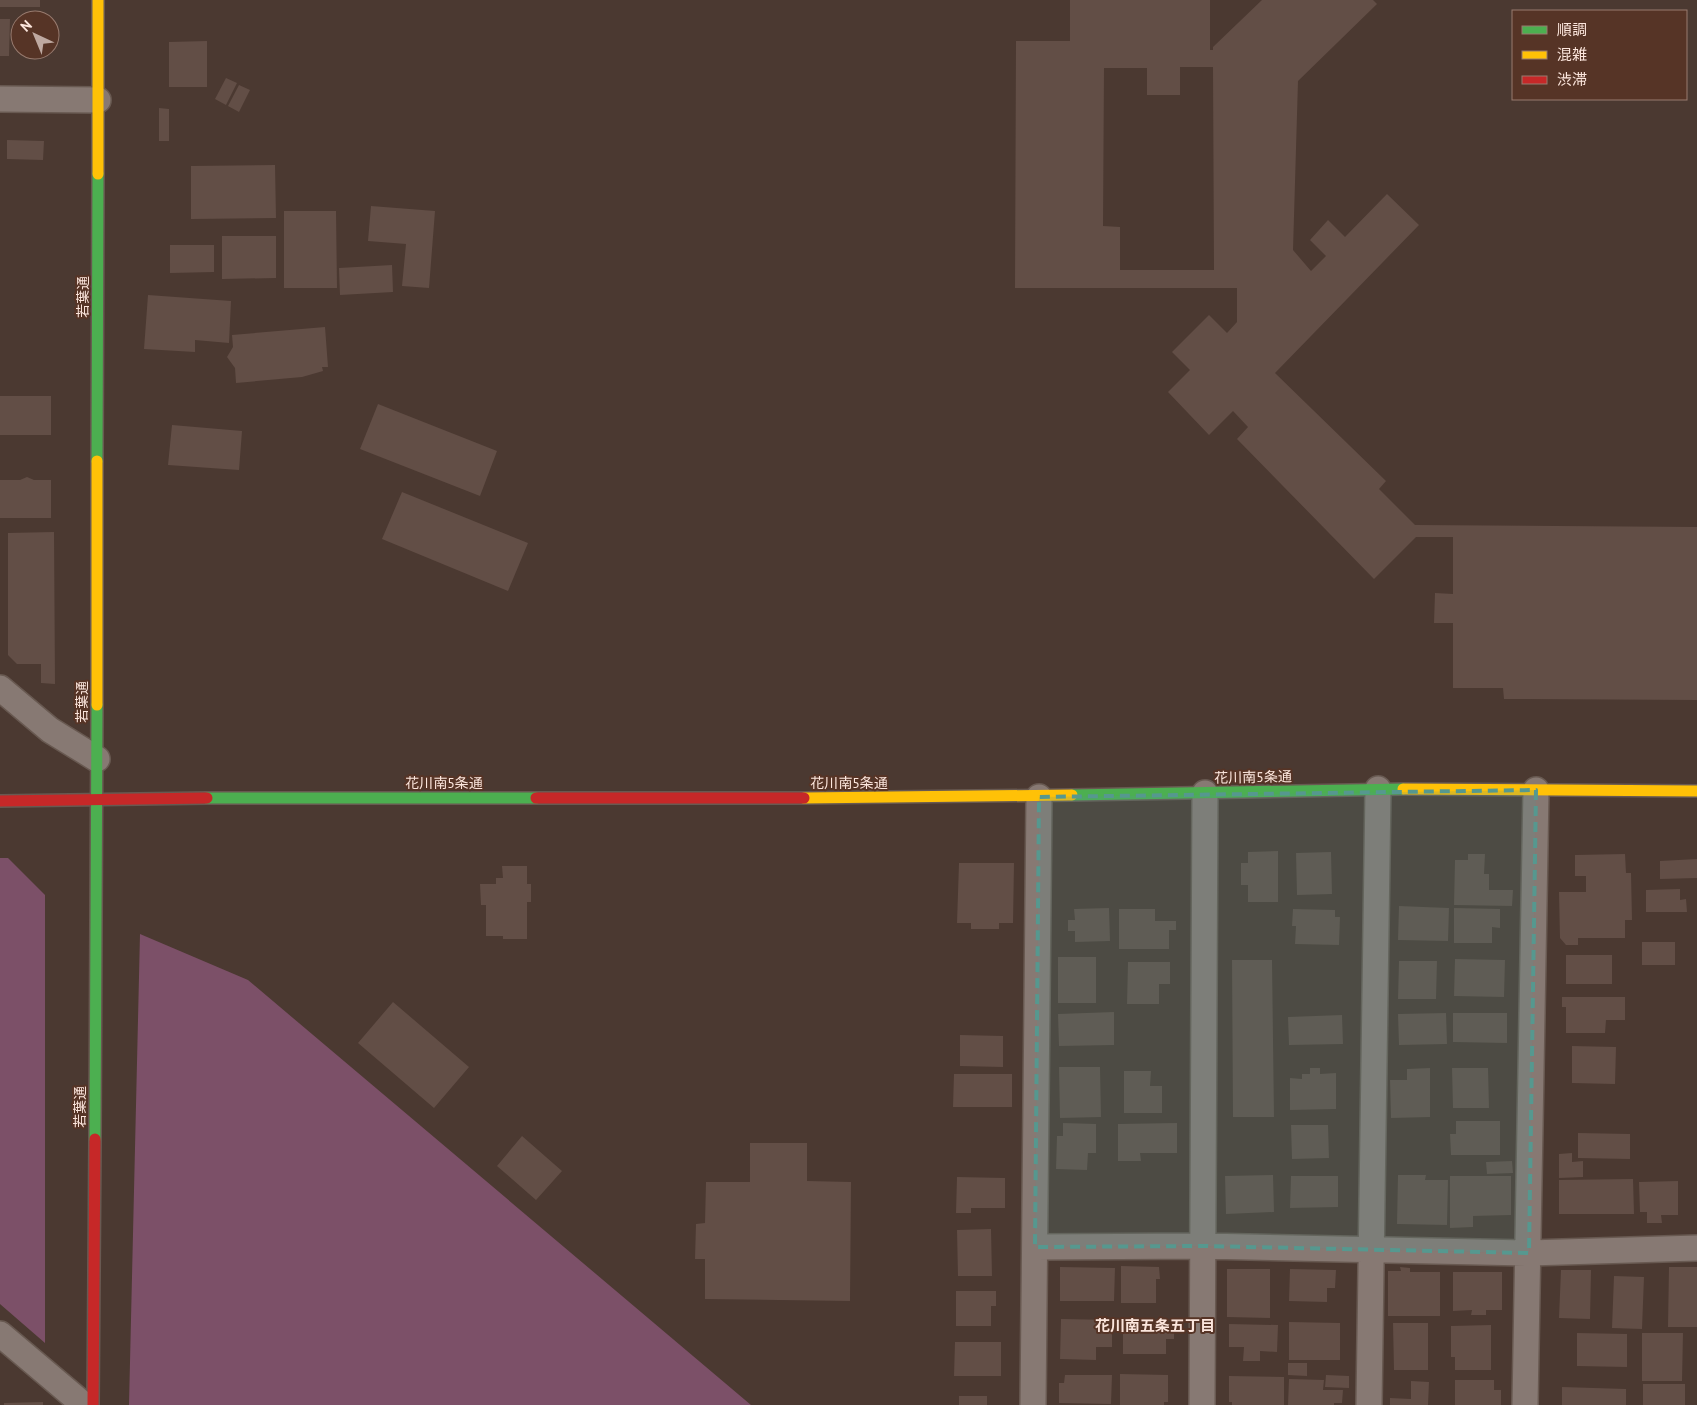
<svg xmlns="http://www.w3.org/2000/svg" width="1697" height="1405" font-family="'PT Sans','Noto Sans JP',sans-serif">
	<style>
		.green { fill: #7c5068 }
		.building { fill: #624e46; fill-rule: evenodd }
		.lines { fill: none; stroke-linecap: round; stroke-linejoin: round }
		.street-casing { stroke: #685951; stroke-width: 28 }
		.fast-casing { stroke: #685951; stroke-width: 14 }
		.slow-casing { stroke: #685951; stroke-width: 14 }
		.jam-casing { stroke: #685951; stroke-width: 14 }
		.street { stroke: #877973; stroke-width: 25 }
		.fast { stroke: #4caf50; stroke-width: 11 }
		.slow { stroke: #ffc107; stroke-width: 11 }
		.jam { stroke: #c62828; stroke-width: 11 }
		.marked { fill: #56988f; fill-opacity: 0.2; stroke: #56988f; stroke-width: 4; stroke-dasharray: 10 6; stroke-linejoin: round }
		.labels { text-anchor: middle; dominant-baseline: central; stroke-width: 4; stroke-linejoin: round; paint-order: stroke }
		.street-label { font-size: 14px; fill: #fce6dd; stroke: #563426 }
		.neighbourhood-label { font-size: 15px; font-weight: bold; fill: #fce6dd; stroke: #563426 }
	</style>
	<rect width="100%" height="100%" fill="#4b3931"/>
	<path class="green" d="M0,858H8L45,895V1343L0,1304Z
		M140,934L248,980L751,1405H129Z"/>
	<path class="building" d="M0,0H40V7H0Z
		M1070,0H1210V50H1213V47L1262,0H1373L1377,4L1298,81L1293,250L1311,271L1326,256L1310,240L1328,220L1345,237L1387,194L1419,225L1275,373L1386,481L1379,489L1415,525L1697,527V700L1504,699L1503,688H1453V623H1434L1435,593L1453,594V537H1416L1374,579L1237,439L1248,427L1233,411L1209,435L1168,392L1190,370L1172,352L1209,315L1227,333L1237,322V288H1015L1016,41H1070ZM1180,67H1213L1214,270H1120V227L1103,226L1104,68H1147V95H1180Z
		M0,19H10L9,56H0Z
		M207,41V87H169V42Z
		M226,78L237,83L226,105L215,99Z
		M239,85L250,90L239,112L228,106Z
		M159,108L169,109V141H159Z
		M7,140L44,141L43,160L7,159Z
		M275,165L276,218L191,219V166Z
		M371,206L435,211L429,288L402,286L406,244L368,241Z
		M284,211H336L337,288H284Z
		M222,236H276V278L222,279Z
		M170,245H214V272L170,273Z
		M392,265L393,292L340,295L339,268Z
		M148,295L231,301L229,343L195,340V352L144,349Z
		M325,327L328,367H322L323,371L302,377L236,383L235,368L227,357L233,347L232,335Z
		M0,396H51V435H0Z
		M378,404L497,451L480,496L360,449Z
		M172,425L242,431L239,470L168,465Z
		M27,477L34,480H51V518H0V480H20Z
		M402,492L528,543L508,591L382,539Z
		M54,532L55,684L41,683V664H17L8,655V533Z
		M1278,851V902H1248V885H1241V863H1248V852Z
		M1331,852L1332,894L1297,895L1296,853Z
		M1468,854H1485L1484,874H1489V890H1513L1512,906L1454,905L1455,860H1468Z
		M1625,854L1626,873H1631L1632,920H1625V938H1578V945H1566L1560,938L1559,892H1586V876H1575V855Z
		M1697,859V878L1660,879V861Z
		M959,863H1014L1013,923H999V929H971V923H957Z
		M502,866H527V884H531V902H527V939H503V936H486V905H481L480,884H496V878H503Z
		M1680,889V900L1686,899L1687,912H1646V890Z
		M1399,906L1449,908L1448,941L1398,940Z
		M1109,908L1110,941L1075,942V931H1068V920H1075L1074,909Z
		M1454,908L1500,909V928L1492,927V943H1454Z
		M1119,909H1155V921H1176V930H1169V949H1119Z
		M1293,909L1335,910V917H1340L1339,945L1295,944L1296,926H1292Z
		M1642,942H1675V965H1642Z
		M1566,955H1612V984H1566Z
		M1058,957H1096V1003H1058Z
		M1455,959L1505,960L1504,997L1454,996Z
		M1232,960H1272L1274,1117H1233Z
		M1399,961H1437L1436,999H1398Z
		M1128,962H1170V984H1159V1004H1127Z
		M1562,997H1625V1020H1606L1605,1033H1566V1007H1562Z
		M393,1002L469,1067L434,1108L358,1043Z
		M1114,1012V1045L1059,1046L1058,1014Z
		M1446,1013L1447,1044L1399,1045L1398,1014Z
		M1453,1013H1507V1043L1453,1042Z
		M1342,1015L1343,1044L1289,1045L1288,1017Z
		M960,1035L1003,1036V1067L960,1066Z
		M1572,1046L1616,1047L1615,1084L1572,1083Z
		M1059,1067H1100L1101,1117L1060,1118Z
		M1310,1068H1320V1074L1336,1073V1109L1290,1110V1078L1302,1079V1074H1310Z
		M1430,1068V1117L1391,1118L1390,1080H1407V1069Z
		M1452,1068H1488L1489,1108H1453Z
		M1124,1071H1151L1150,1086H1162V1113H1124Z
		M954,1074H1012V1107H953Z
		M1456,1121H1500V1155H1451L1450,1134H1456Z
		M1063,1123L1096,1124V1153H1088L1087,1170L1056,1169L1057,1136H1063Z
		M1177,1123V1153H1140L1141,1161H1118V1124Z
		M1291,1125H1328L1329,1158L1292,1159Z
		M1578,1133L1630,1134V1159L1578,1158Z
		M522,1136L562,1171L536,1200L497,1166Z
		M750,1143H807V1181L851,1182L850,1301L705,1299V1259H695L696,1224L705,1223L706,1182H750Z
		M1572,1153V1162L1583,1161V1177L1559,1178V1154Z
		M1512,1161L1513,1173L1487,1174L1486,1162Z
		M1273,1175L1274,1212L1226,1214L1225,1176Z
		M1398,1175H1426L1425,1180H1448L1447,1225L1397,1224Z
		M1291,1176H1338V1207L1290,1208Z
		M1450,1176H1511V1215L1473,1216V1227L1450,1228Z
		M957,1177L1005,1178V1208H971V1213H956Z
		M1633,1179L1634,1214H1559V1180Z
		M1678,1181V1215H1661L1662,1223H1647V1212H1640L1639,1182Z
		M991,1229L992,1276H958L957,1230Z
		M1121,1266L1159,1267L1160,1279H1156V1303H1121Z
		M1060,1267L1115,1268L1114,1301H1060Z
		M1400,1267L1410,1268V1272H1440V1316H1388V1271H1401Z
		M1669,1267H1697V1327H1668Z
		M1227,1269H1270V1318L1227,1317Z
		M1290,1269L1336,1270L1335,1288H1327V1302L1289,1301Z
		M1561,1270H1591L1590,1319L1559,1318Z
		M1453,1272H1502V1310H1486V1315H1471L1472,1310L1453,1311Z
		M1614,1276L1644,1277L1642,1329L1612,1328Z
		M956,1291H996V1306H991V1326H956Z
		M1061,1319L1112,1320V1347H1096V1360L1060,1359Z
		M1289,1322L1340,1323V1360H1289Z
		M1393,1323H1428V1370H1394Z
		M1229,1324L1278,1325L1277,1352L1260,1351V1361H1243L1244,1347H1229Z
		M1123,1325H1174V1339H1166V1354H1123Z
		M1491,1325V1370H1455V1357H1451V1326Z
		M1577,1333L1627,1334V1367L1577,1366Z
		M1642,1333H1683L1682,1381H1642Z
		M955,1342H1001V1376H954Z
		M1288,1363H1307V1376L1288,1375Z
		M1120,1374L1168,1375V1402H1164V1405H1120Z
		M1065,1375H1112L1111,1404L1059,1403V1383H1064Z
		M1326,1375L1349,1376V1388L1325,1387Z
		M1229,1376L1284,1377V1405H1232V1402H1229Z
		M1289,1379L1324,1380L1323,1390H1343L1342,1403H1334V1405H1288Z
		M1455,1380H1494V1390H1501V1405H1455Z
		M1411,1381L1429,1382L1428,1405H1390V1398L1411,1399Z
		M1643,1384H1685V1405H1643Z
		M1562,1387L1626,1389V1405H1562Z
		M959,1396H987V1405H959Z
		M43,1402V1405H4V1403Z"/>
	<g class="lines">
		<defs>
			<path id="street" d="M0,99L98,100
				M0,688L50,730L97,759
				M1035,1247L1203,1246L1529,1253L1697,1248
				M0,1334L84,1405
				M1033,1405L1039,797
				M1202,1405L1205,793
				M1369,1405L1378,789
				M1525,1405L1536,790"/>
			<path id="fast" d="M97,461L98,174
				M1072,795L1403,789
				M207,798H536
				M95,1139L97,705"/>
			<path id="slow" d="M98,174V0
				M97,705V461
				M1403,789L1697,791
				M804,798L1072,795"/>
			<path id="jam" d="M536,798H804
				M0,801L207,798
				M93,1405L95,1139"/>
		</defs>
		<use href="#street" class="street-casing"/>
		<use href="#fast" class="fast-casing"/>
		<use href="#slow" class="slow-casing"/>
		<use href="#jam" class="jam-casing"/>
		<use href="#street" class="street"/>
		<use href="#fast" class="fast"/>
		<use href="#slow" class="slow"/>
		<use href="#jam" class="jam"/>
	</g>
	<path class="marked" d="M1536,790L1529,1253L1203,1246L1035,1247L1039,797Z"/>
	<g class="labels">
		<g class="street-label">
			<text transform="translate(83 297) rotate(-90)">若葉通</text>
			<text transform="translate(82 702) rotate(-90)">若葉通</text>
			<text transform="translate(1253 777) rotate(-1)">花川南5条通</text>
			<text x="444" y="783">花川南5条通</text>
			<text x="849" y="783">花川南5条通</text>
			<text transform="translate(80 1107) rotate(-90)">若葉通</text>
		</g>
		<g class="neighbourhood-label">
			<text x="1155" y="1325">花川南五条五丁目</text>
		</g>
	</g>
	<rect x="1512" y="10" width="175" height="90" fill="#563426" stroke="#987b6f"/>
	<rect x="1522" y="26" width="25" height="8" fill="#4caf50" stroke="#987b6f"/>
	<text x="1557" y="35" font-size="15" fill="#fce6dd">順調</text>
	<rect x="1522" y="51" width="25" height="8" fill="#ffc107" stroke="#987b6f"/>
	<text x="1557" y="60" font-size="15" fill="#fce6dd">混雑</text>
	<rect x="1522" y="76" width="25" height="8" fill="#c62828" stroke="#987b6f"/>
	<text x="1557" y="85" font-size="15" fill="#fce6dd">渋滞</text>
	<g transform="translate(35 35) rotate(316)"><circle r="24" fill="#563426" stroke="#987b6f"/>
	<path d="M0-4L9 19L0 12L-9 19Z" fill="#bea9a1"/>
	<text y="-8" font-size="14" font-weight="bold" text-anchor="middle" fill="#fce6dd">N</text>
	</g>
</svg>
